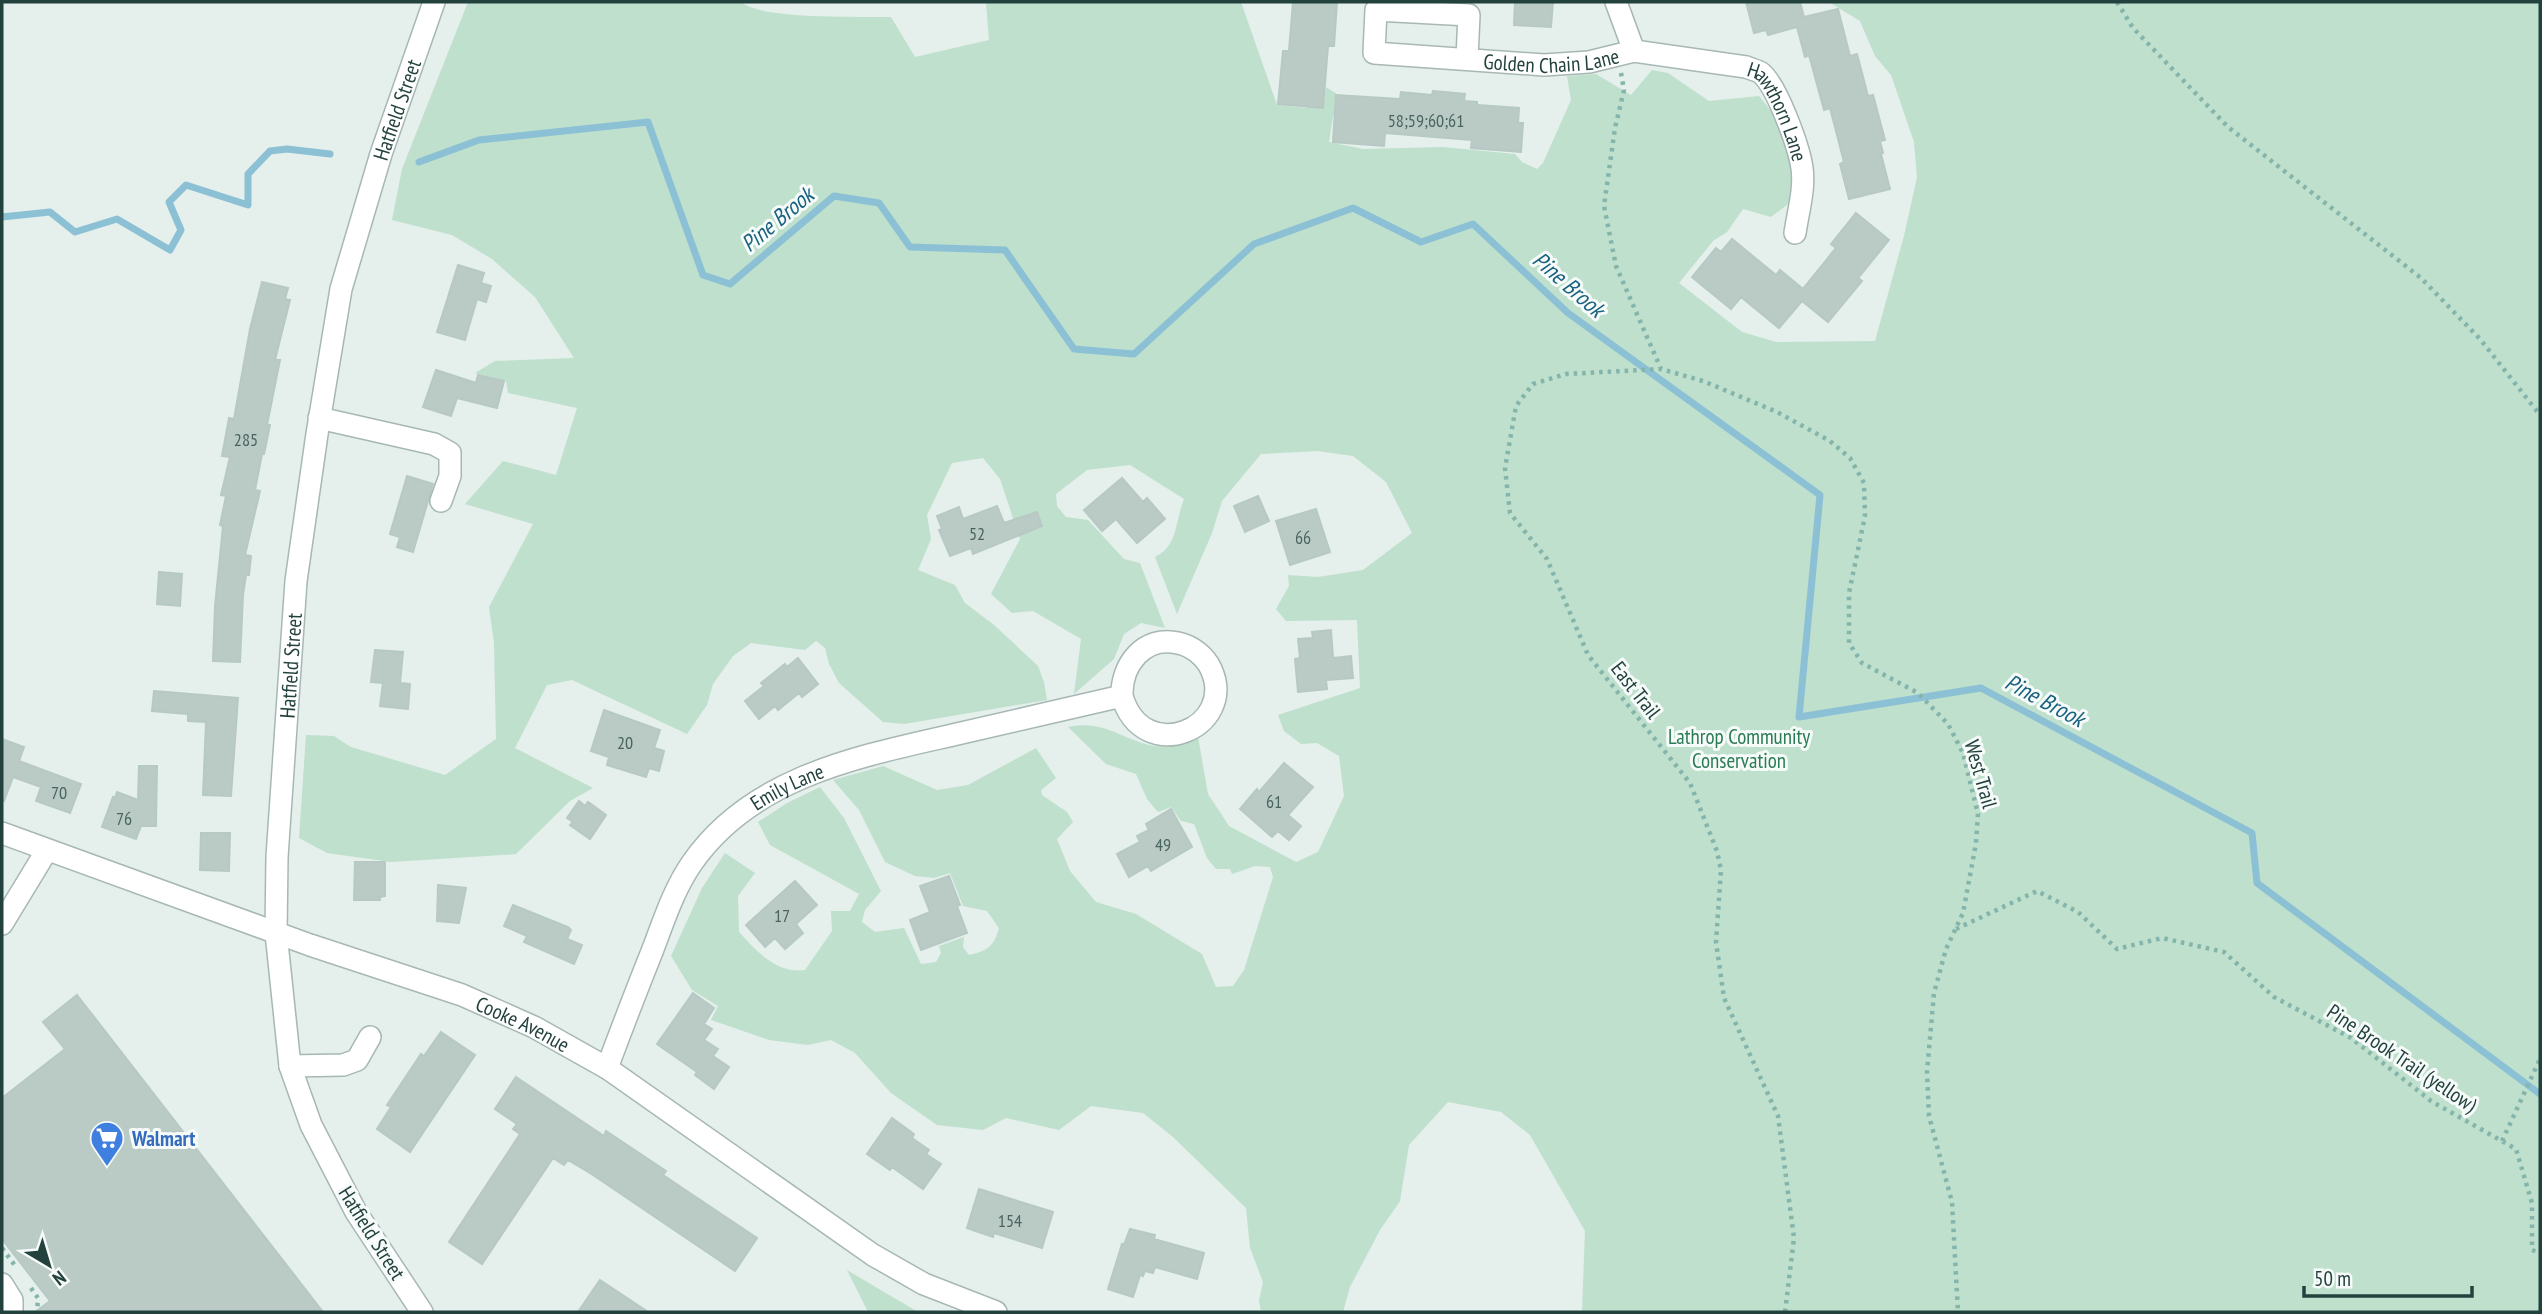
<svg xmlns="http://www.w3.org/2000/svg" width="2542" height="1314" font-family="'PT Sans Narrow',sans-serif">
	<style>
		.green { fill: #bee0cc }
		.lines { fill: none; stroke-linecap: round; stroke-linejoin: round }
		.stream { stroke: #8cc0d5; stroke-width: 7 }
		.building { fill: #bacac5; stroke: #b7c9c4; stroke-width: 2 }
		.minor-casing { stroke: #a7b8b4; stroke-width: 24 }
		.path { stroke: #85b4ab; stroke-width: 4.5; stroke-dasharray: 3.5 5; stroke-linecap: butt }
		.minor { stroke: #fff; stroke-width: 21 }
		.labels { text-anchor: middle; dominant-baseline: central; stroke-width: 6; stroke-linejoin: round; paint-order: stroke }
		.number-label { font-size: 18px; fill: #496460 }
		.street-label { font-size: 21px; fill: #23423e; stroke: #f6fbf9 }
		.park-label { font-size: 21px; fill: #2b7b55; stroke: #f6fbf9 }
		.shop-label { font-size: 21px; font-weight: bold; fill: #366cbe; stroke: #f6fbf9; text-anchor: start }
		.water-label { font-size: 23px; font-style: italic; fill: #1a6281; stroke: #f6fbf9 }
	</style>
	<rect width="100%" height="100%" fill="#e5efec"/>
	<path class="green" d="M468,2H741C763,20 859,16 891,17L915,57L989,40L986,2H1241L1277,105L1306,108V102L1324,103L1326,87L1340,96L1339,111L1333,116L1329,142L1363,149L1443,147L1515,154L1522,162L1537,169L1543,163L1571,100L1567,76L1596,74L1631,95L1652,70L1668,73L1709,101L1759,96L1776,117L1792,163L1794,189L1788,204L1771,217L1743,209L1727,232L1713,241L1679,283L1742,332L1776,342L1875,341L1904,236L1917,177L1914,142L1891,75L1875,56L1860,21L1829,2H2540V1312H1582L1585,1231L1530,1135L1501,1112L1448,1102L1409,1145L1400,1201L1380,1230L1350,1287L1343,1312H1261L1259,1301L1263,1282L1250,1248L1246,1208L1173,1137L1143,1113L1091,1106L1059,1130L1006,1118L983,1130L937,1125L891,1093L855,1053L831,1040L808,1045L769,1040L711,1020L718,1006L692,990L671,956L702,888L725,853L755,873L738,896L739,932C756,951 777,974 805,970L832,931L831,911H850L859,894L770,845L758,822L787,803L820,787L844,818L881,891L865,910L862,922L875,932L904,928L921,964L936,962L941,953L939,946L964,937L963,947L969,955C987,951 994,947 999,928L987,911L963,906L950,873L934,878L915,876L885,862L859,810L833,780L883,766L937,790L968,785L1036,748L1056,778L1041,790L1042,795L1067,812L1073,822L1057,839L1070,871L1096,902L1136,914L1202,954L1216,987L1233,986L1244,970L1264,906L1273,877L1270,867L1255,866L1232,874L1230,869H1216L1207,858L1194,824L1181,821L1171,807L1158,812L1147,799L1136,774L1106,764L1068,727C1121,715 1139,767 1198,737L1208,794L1229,826L1296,862L1318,852L1344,796L1339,756L1317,743L1301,744L1284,731L1278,715L1360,688L1357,620L1286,621L1276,609L1289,586L1288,575L1318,577L1363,570L1412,533L1386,482L1353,456L1317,451L1261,454L1222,501L1212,533L1177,614L1155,557C1178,546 1175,522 1184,499L1130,465L1087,470L1056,494L1057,506L1066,517L1088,520L1124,559L1140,563L1165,628L1141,623L1124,634L1114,659L1074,694L1081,639L1033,611L1012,613L991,594L1020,539L1000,479L983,458L952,463L927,515L931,539L918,570L955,585L965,603L994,625L1038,666L1044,682L1047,700L904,724L883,722L839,683L829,664L825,648L816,641L805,650L751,643L733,656L713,684L707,705L687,734L572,680L547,685L515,748L593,788L570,801L516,854L391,862L327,853L299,838L306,735L334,736L351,747L445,775L496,739L494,643L489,607L533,524L465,504L503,461L556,475L577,408L508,393L506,381L475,373L495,361L574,358L535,297L492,259L452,235L392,220L402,169Z
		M847,1270L918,1312H868Z"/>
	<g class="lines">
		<path class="stream" d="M419,162L479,140L648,122L703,275L730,284L834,196L879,203L910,247L1005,250L1074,349L1134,354L1254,244L1353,208L1421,242L1473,224L1568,313L1820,495L1799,717L1981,688L2252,833L2257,883L2540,1094
			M2,217L50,212L75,232L117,219L170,250L181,230L169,202L186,185L248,205V174L270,151L287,149L330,154"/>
	</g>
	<path class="building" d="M1293,2H1337L1334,46H1328L1323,108L1278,104L1283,51H1289Z
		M1515,2H1553L1551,27L1514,25Z
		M1746,2H1800L1804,17L1838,9L1850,56L1857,54L1868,96L1873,95L1885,140L1880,141L1883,153L1881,154L1890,189L1849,199L1840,164L1844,162L1830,108L1824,110L1809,55L1805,57L1797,27L1768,35L1766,30L1754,33Z
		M1433,91L1465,94L1464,101L1477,102V105L1519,108L1518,123H1523L1521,152L1471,148L1472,140L1385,133L1384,146L1333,142L1336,95L1400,99L1401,92L1432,95Z
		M1856,213L1889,240L1858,278L1862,281L1828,322L1802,301L1779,328L1741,297L1731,309L1692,277L1716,248L1721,252L1732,239L1776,275L1780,270L1803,289L1836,248L1831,244Z
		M458,265L484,273L481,283L491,286L486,302L477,299L465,340L437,332Z
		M262,282L288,288L285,299L290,300L275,360H280L267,425H270L264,454H262L255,490L260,491L245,555L251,556L249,575H246L243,595L240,662L213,661L215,606L223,526L220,525L226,496L221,495L230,457L222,456L229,418L234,419L250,329Z
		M436,370L476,383L478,375L504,381L497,408L457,398L451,416L423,407Z
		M407,476L433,484L413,552L397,547L400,537L390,534Z
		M1122,478L1143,502L1147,498L1165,519L1137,543L1116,519L1102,531L1084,510Z
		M1258,496L1269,521L1245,532L1234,506Z
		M997,506L1004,523L1037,512L1042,526L973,554L971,548L950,556L939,530L942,529L937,516L959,507L963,519Z
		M1316,509L1330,552L1290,565L1276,521Z
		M159,572L182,574L180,606L157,604Z
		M1331,630L1333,658L1351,656L1353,678L1326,680L1327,689L1298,692L1295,659L1300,658L1298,639L1313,638L1312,632Z
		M375,650L403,652L400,683L410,684L408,709L380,706L383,683L371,682Z
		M798,658L818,684L802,697L799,693L778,710L775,706L759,719L745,701L764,686L761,683L785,664L787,667Z
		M154,691L238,698L231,796L203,795L206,722L188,721V714L152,711Z
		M604,710L660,730L654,748L664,751L659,771L649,768L646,777L607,765L609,757L591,751Z
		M2,739L24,747L19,761L81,784L70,813L36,801L41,787L13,777L4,801H2Z
		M1284,763L1313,787L1288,815L1301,826L1289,840L1278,831L1272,837L1240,809L1257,789L1259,792Z
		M139,766H157L156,826H141L136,839L102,827L113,797L115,798L117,792L138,800Z
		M579,801L585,806L588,802L606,815L590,839L570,825L573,822L567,818Z
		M1171,809L1192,847L1151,871L1148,866L1129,877L1117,854L1140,842L1137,836L1149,830L1146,824Z
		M201,833H230L229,871L200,870Z
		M355,862H385V896L380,897V900H354Z
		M949,876L960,905L957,906L967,933L921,950L910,920L930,912L920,886Z
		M795,881L817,905L796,924L803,933L785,949L775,938L765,947L746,925Z
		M438,885L466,888L459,923L437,921Z
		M513,905L568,927L571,930L567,939L582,945L574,964L524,942L527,936L504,926Z
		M693,993L714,1008L704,1024L712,1029L704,1040L718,1049L713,1056L729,1067L714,1089L695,1075L697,1072L657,1044Z
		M77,995L323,1312H35L50,1301L2,1239V1098L65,1049L43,1022Z
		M441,1032L475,1055L410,1152L377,1129L391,1107L387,1105L421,1054L424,1056Z
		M516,1077L604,1136L606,1131L666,1171L663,1175L757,1238L735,1271L590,1173L568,1160L564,1165L553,1158L482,1264L449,1242L520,1134L513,1129L517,1124L495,1109Z
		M892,1118L914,1134L912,1138L929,1150L926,1154L941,1164L923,1189L892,1167L890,1170L867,1154Z
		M979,1189L1053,1212L1042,1248L994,1233L993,1237L967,1228Z
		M1130,1229L1155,1235L1154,1239L1204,1253L1197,1279L1155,1267L1153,1273L1145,1271L1143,1276L1140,1275L1133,1297L1108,1289L1122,1244L1124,1245Z
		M600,1280L648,1312H578Z"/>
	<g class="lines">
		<defs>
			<g id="minor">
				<path d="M1616,2L1634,51"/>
				<path id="s1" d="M1467,58L1469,15L1376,10L1374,53L1544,65L1589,62L1634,51L1746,67C1750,69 1757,70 1761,73C1777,86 1799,147 1802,168C1805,189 1798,212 1795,233"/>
				<path d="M319,418L434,444L450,453V476L441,501"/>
				<path id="s2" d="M2,833L310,945L462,995L534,1027L607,1068L873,1255L924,1284L996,1312"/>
				<path d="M2,924L47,850"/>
				<path d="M290,1066L343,1065L357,1060L370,1037"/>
				<path id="s3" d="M607,1068C622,1028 637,989 653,949C664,920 674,889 692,863C752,776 861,756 957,734C1012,721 1067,709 1122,696C1143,768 1238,728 1211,669C1205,656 1192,646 1178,643C1144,635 1121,665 1122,696"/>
				<path d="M2,1284L12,1300V1312"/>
				<path id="s4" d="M422,1312L356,1212L311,1125L290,1066L276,933L277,857L296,581L317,434L341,289L381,154L434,2"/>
			</g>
		</defs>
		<use href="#minor" class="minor-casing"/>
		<path class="path" d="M2117,2L2133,28L2228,127L2421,278L2480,339L2540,415
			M1621,73L1624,90L1615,128L1604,206L1616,266L1661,369
			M1956,929L2037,891L2078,912L2117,949L2162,938L2224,952L2274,997L2351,1038L2431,1101L2516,1149L2532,1203V1250L2540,1253
			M2502,1141L2540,1059
			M2,1248L16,1267
			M31,1288L38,1298L37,1312
			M1785,1312L1794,1238L1778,1116L1724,998L1716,942L1721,870L1717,851L1690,783L1588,655L1547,559L1510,513L1505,468L1516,406L1533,384L1566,374L1661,369L1703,381L1777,412L1830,441L1850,458L1864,483L1865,516L1849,593V643L1862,663L1918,693L1948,724L1963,753L1978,814L1976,843L1963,913L1946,949L1934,993L1927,1072L1929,1116L1952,1202L1958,1312"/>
		<use href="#minor" class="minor"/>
	</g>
	<defs>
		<symbol id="supermarket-pin" viewBox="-11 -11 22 30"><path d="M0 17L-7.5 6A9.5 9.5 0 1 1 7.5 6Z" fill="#3f7fe0" stroke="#f6fbf9"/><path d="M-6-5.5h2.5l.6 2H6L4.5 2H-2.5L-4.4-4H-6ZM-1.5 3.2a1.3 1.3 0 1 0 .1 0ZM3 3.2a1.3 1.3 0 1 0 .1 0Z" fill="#fff"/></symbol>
	</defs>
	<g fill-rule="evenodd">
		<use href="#supermarket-pin" x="88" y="1119" width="38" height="52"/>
	</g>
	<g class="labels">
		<g class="number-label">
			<text x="1426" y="120">58;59;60;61</text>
			<text x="246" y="439">285</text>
			<text x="977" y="533">52</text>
			<text x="1303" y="537">66</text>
			<text x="625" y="742">20</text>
			<text x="59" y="792">70</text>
			<text x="1274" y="801">61</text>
			<text x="124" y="818">76</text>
			<text x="1163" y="844">49</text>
			<text x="782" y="915">17</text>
			<text x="1010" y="1220">154</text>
		</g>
		<g class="street-label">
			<text stroke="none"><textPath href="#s1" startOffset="357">Golden Chain Lane</textPath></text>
			<text stroke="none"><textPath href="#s4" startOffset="1250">Hatfield Street</textPath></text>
			<text stroke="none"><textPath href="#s1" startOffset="612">Hawthorn Lane</textPath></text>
			<text stroke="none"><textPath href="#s4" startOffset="682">Hatfield Street</textPath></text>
			<text transform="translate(1636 690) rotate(52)">East Trail</text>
			<text transform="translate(1981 774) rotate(74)">West Trail</text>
			<text stroke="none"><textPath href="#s3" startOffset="346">Emily Lane</textPath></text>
			<text stroke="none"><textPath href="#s2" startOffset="555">Cooke Avenue</textPath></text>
			<text transform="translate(2402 1058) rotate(34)">Pine Brook Trail (yellow)</text>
			<text transform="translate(372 1233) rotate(58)">Hatfield Street</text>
		</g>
		<g class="park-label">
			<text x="1739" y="736">Lathrop Community<tspan x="1739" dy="24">Conservation</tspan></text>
		</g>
		<g class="shop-label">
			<text x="132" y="1138">Walmart</text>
		</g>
		<g class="water-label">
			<text transform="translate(777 219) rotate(-40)">Pine Brook</text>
			<text transform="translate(1569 284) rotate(41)">Pine Brook</text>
			<text transform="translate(2045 700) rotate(28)">Pine Brook</text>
		</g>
	</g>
	<rect width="2542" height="1314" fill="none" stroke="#23423e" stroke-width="7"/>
	<g transform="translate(49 1265) rotate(142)" stroke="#f6fbf9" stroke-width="5" paint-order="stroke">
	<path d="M0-5L12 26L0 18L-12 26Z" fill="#23423e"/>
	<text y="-10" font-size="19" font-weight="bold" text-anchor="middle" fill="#23423e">N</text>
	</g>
	<path d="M2304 1286v10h168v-10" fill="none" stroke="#23423e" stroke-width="3.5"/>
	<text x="2314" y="1286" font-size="21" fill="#23423e" stroke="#f6fbf9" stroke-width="5" paint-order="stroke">50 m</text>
</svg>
